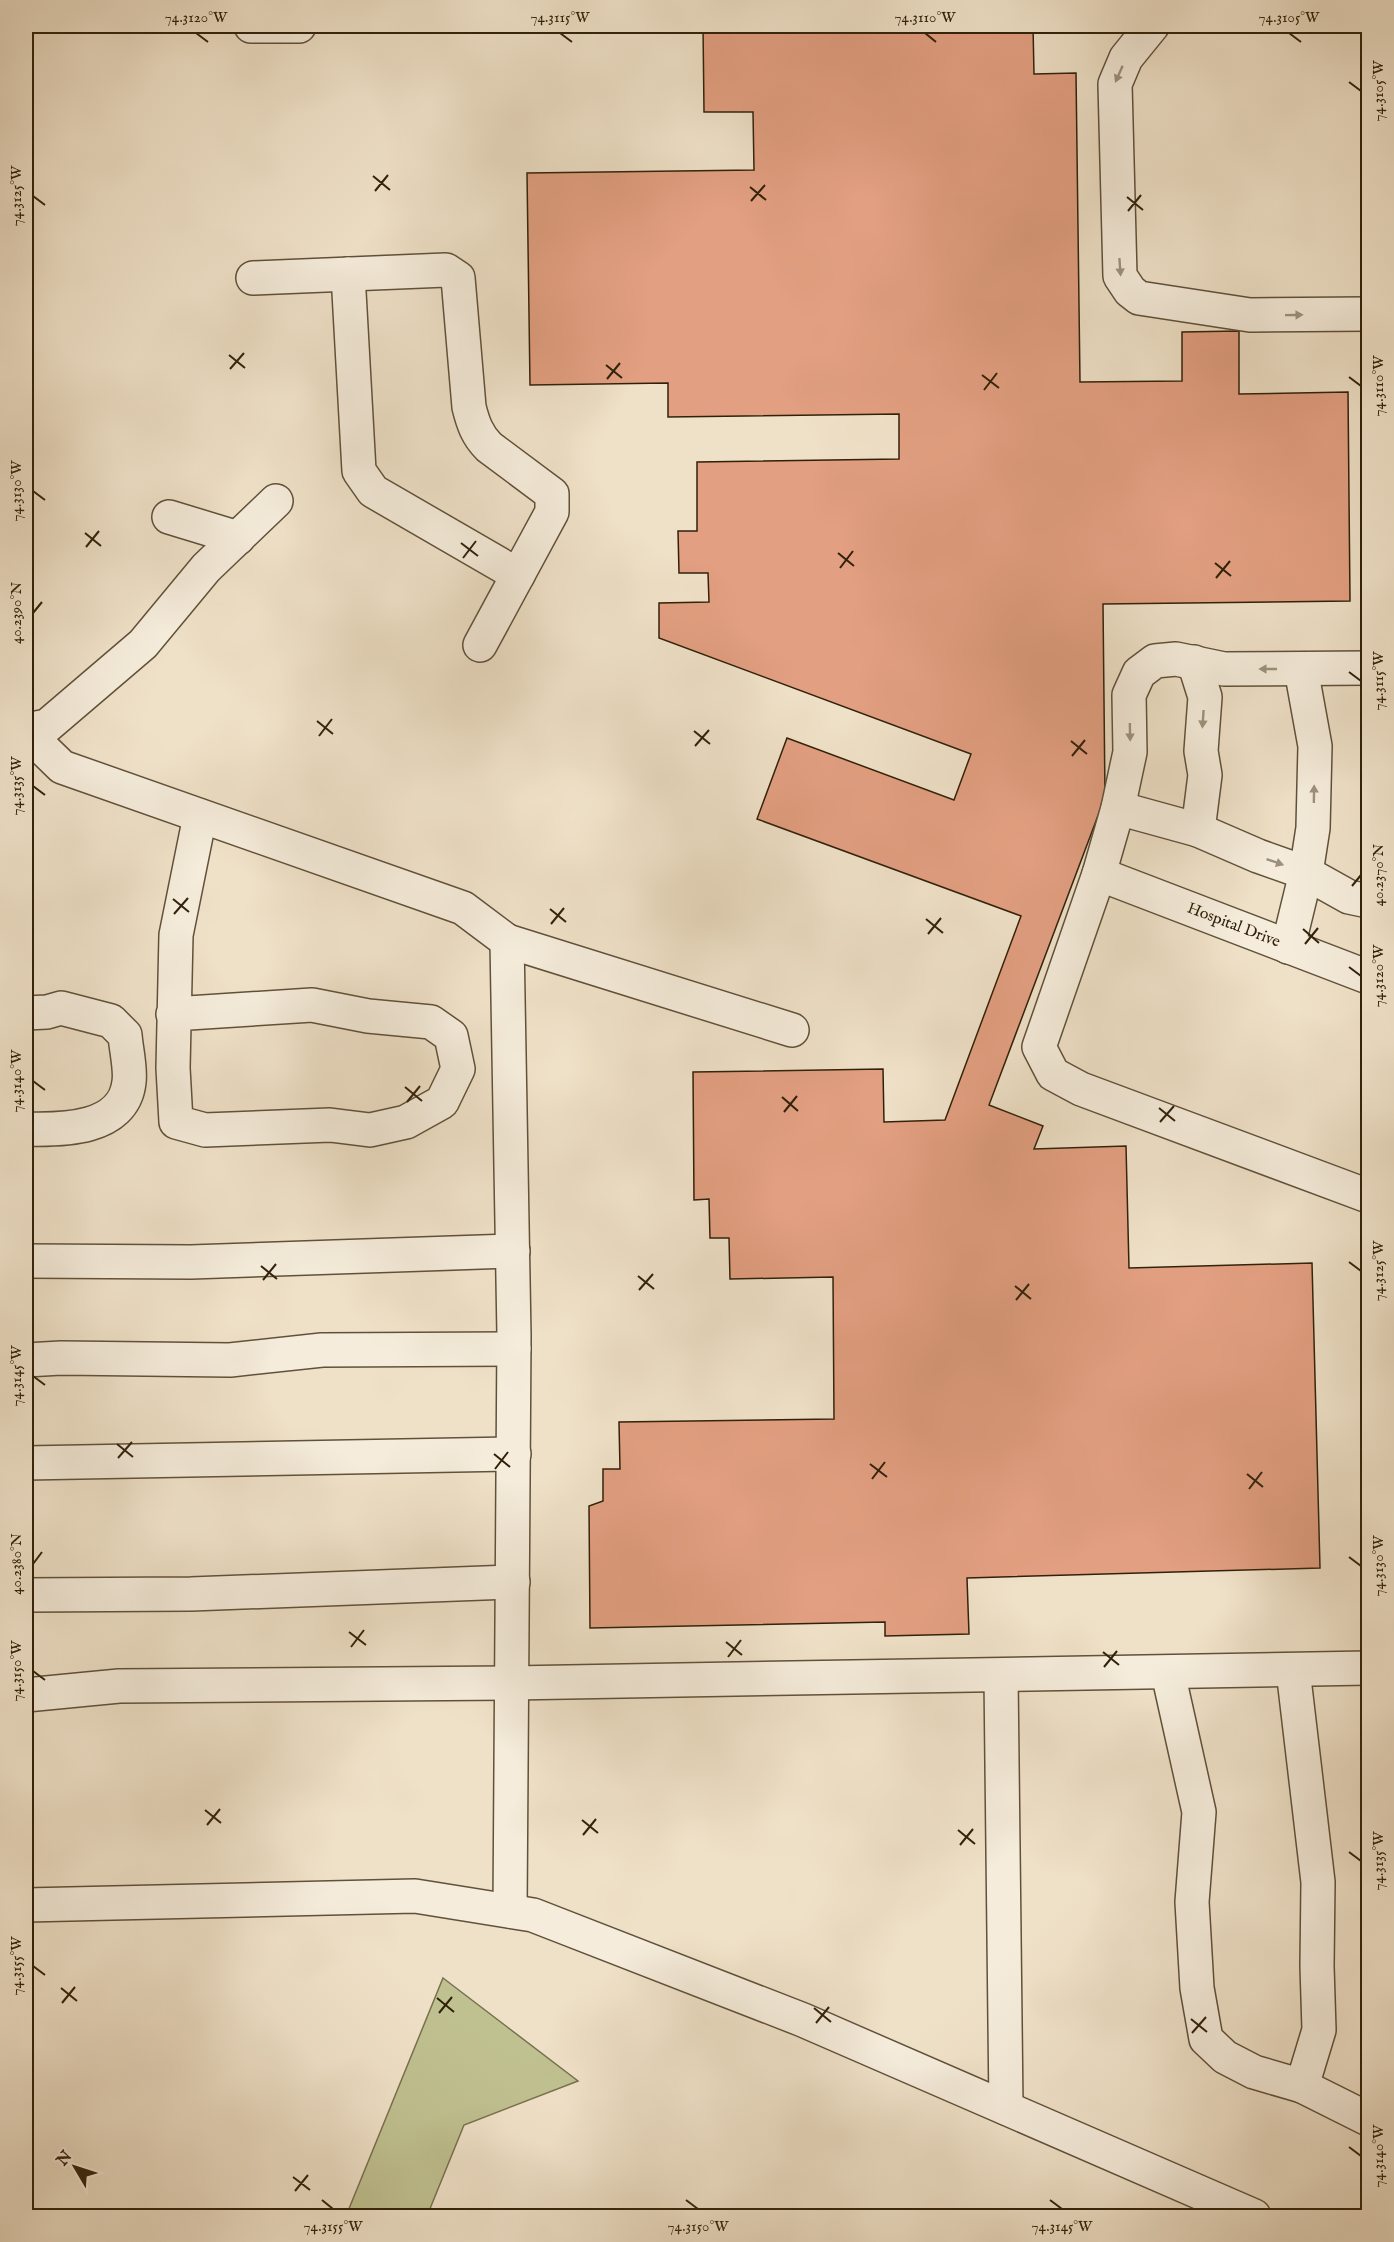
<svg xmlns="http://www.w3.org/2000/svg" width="1394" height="2242" font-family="'IM FELL English',serif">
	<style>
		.green { fill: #c0c191; stroke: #78714e; stroke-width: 1.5 }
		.building { fill: #e29f81; stroke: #31210a; stroke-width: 1.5 }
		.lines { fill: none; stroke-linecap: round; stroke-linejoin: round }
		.minor-casing { stroke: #60513a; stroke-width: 36 }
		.minor { stroke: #f5ecdb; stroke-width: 33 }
		.oneway { fill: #9d917d }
		.ticks { fill: none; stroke: #31210a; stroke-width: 2 }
		.labels { text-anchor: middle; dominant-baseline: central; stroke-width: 6; stroke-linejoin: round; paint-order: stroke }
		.street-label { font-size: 16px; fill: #31210a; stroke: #f5ecdb }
		.neatline { fill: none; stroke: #31210a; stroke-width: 2 }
		.ticks-label { font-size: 15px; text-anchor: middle; fill: #31210a }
	</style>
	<rect width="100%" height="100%" fill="#efe1c8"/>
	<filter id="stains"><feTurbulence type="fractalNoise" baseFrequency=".00333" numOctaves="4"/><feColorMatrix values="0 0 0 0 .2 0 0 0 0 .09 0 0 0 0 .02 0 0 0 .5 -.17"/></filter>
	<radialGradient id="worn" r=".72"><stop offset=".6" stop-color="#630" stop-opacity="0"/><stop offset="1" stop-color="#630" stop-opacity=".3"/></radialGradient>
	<path class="green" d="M443,1978L578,2081L464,2125L427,2216H346Z"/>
	<path class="building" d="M703,26H1033L1034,74L1076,73L1080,382L1182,381V332L1239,331V394L1348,392L1350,601L1103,604L1105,797L989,1105L1043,1126L1034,1149L1126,1146L1129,1268L1312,1263L1320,1568L967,1578L969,1634L885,1636V1622L590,1628L589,1506L603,1501V1469H620L619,1422L834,1419L833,1277L730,1279L729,1238H710L709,1199L694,1200L693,1072L883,1069L884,1122L945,1120L1021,916L757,819L787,738L954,800L971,754L659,638V603L709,602L708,573H679L678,531H697V462L899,459V414L668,417V383L530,385L527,173L754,170L753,112H704Z"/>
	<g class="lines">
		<defs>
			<g id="minor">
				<path d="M251,26H299"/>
				<path d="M1152,26L1126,58L1115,84L1120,276L1130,291L1139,298L1250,315L1368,314"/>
				<path d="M348,274L359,471L373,491L518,575"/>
				<path d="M253,278L446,270L458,278L469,407C473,423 477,435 489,447L552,494V512L480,645"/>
				<path d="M169,517L238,538"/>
				<path d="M1194,662L1205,697L1201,751L1205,775L1198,830L1258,856L1306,873L1349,897L1368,901"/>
				<path d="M1368,668L1224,669L1176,659L1155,661L1139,673L1129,695L1130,752L1118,808L1099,874L1039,1047L1053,1074L1081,1089L1368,1196"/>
				<path d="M26,730L47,726L143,644L206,568L276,501"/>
				<path d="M26,732L62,767L463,908L507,941L514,1336L510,1911"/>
				<path d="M1118,808L1198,830"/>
				<path id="s1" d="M1099,874L1368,977"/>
				<path d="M507,941L792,1030"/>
				<path d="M1288,947L1306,873L1313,828L1315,746L1301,669"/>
				<path d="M26,1013L47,1012L61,1008L111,1021L125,1035C126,1049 131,1069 129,1082C124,1130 62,1130 26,1129"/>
				<path d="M173,1014L312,1005L368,1016L431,1022L451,1036L458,1069L442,1102L406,1122L370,1130L330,1125L205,1130L176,1122L173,1068L176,935L200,816"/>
				<path d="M26,1261L191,1262L513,1251"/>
				<path d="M26,1360L61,1358L230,1360L322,1350L514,1349"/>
				<path d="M26,1463L514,1454"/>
				<path d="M26,1595L191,1594L513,1582"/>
				<path d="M1168,1673L1199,1812L1192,1902L1197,1988L1206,2039L1225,2057L1254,2072L1302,2086L1319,2030L1317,1966L1318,1882L1293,1670"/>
				<path d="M1001,1676L1006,2108"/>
				<path d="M26,1695L119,1686L512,1683L1368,1668"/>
				<path d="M26,1905L415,1896L533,1915L803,2020L1254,2216"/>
				<path d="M1302,2086L1368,2119"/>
			</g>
		</defs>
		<use href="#minor" class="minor-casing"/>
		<use href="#minor" class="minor"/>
	</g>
	<defs><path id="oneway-solid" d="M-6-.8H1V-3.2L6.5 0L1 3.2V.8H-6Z" transform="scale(1.5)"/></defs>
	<g class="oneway">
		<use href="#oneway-solid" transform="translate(1119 74) rotate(114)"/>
		<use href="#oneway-solid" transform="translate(1120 267) rotate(86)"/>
		<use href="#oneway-solid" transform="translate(1294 315) rotate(-1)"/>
		<use href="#oneway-solid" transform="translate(1268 669) rotate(180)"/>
		<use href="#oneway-solid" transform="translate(1203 719) rotate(94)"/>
		<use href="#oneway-solid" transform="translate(1130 732) rotate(89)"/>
		<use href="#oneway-solid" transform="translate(1314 794) rotate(-89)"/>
		<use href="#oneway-solid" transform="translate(1275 862) rotate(19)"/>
	</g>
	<path class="ticks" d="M196,33L208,42M560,33L572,42M925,33L936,42M1289,33L1301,42M1349,82L1361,91M373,176L390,190M750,187L766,200M375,191L388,175M33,196L45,205M1127,197L1143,210M751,201L765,185M1128,211L1141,195M229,355L245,368M606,365L622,378M230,369L244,353M982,375L999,388M1349,377L1361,386M607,379L620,363M984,390L997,373M33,491L45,500M85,533L101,546M461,543L478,556M86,547L99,531M838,553L854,566M463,558L476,541M1215,563L1231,576M840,568L853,551M1216,578L1230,561M33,613L42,602M1349,672L1361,681M317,721L333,734M694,731L710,744M319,736L332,719M1071,741L1087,754M695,746L709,730M1072,756L1085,740M33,786L45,795M1352,886L1361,875M173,899L189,912M550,909L566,922M174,914L188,898M926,919L943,933M551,924L564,908M1303,929L1319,943M928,934L941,918M1305,944L1318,928M1349,967L1361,976M33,1081L45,1090M405,1087L422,1101M782,1097L798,1111M407,1102L420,1086M1159,1108L1175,1121M784,1112L797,1096M1160,1122L1174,1106M1349,1262L1361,1271M261,1266L277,1279M638,1276L654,1289M263,1280L276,1264M1015,1286L1031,1299M639,1290L653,1274M1016,1300L1029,1284M33,1376L45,1385M117,1444L133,1457M494,1454L510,1467M118,1458L132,1442M870,1464L887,1477M495,1469L508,1452M1247,1474L1263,1487M872,1479L885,1462M1249,1489L1262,1472M1349,1557L1361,1566M33,1564L42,1552M349,1632L366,1645M726,1642L742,1655M351,1647L364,1630M1103,1652L1119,1665M728,1657L741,1640M1104,1667L1117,1651M33,1671L45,1680M205,1810L221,1823M582,1820L598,1833M207,1825L220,1809M958,1830L975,1844M583,1835L596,1819M960,1845L973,1829M1349,1852L1361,1861M33,1966L45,1975M61,1988L77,2001M437,1998L454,2012M62,2003L75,1987M814,2008L831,2022M439,2013L452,1997M1191,2019L1207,2032M816,2023L829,2007M1192,2033L1206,2017M1349,2147L1361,2156M293,2177L310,2190M295,2191L308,2175M322,2200L333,2209M686,2200L698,2209M1050,2200L1062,2209"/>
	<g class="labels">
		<g class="street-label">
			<text stroke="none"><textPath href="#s1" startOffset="144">Hospital Drive</textPath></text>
		</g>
	</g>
	<rect width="1394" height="2242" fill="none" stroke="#efe1c8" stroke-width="66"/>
	<g transform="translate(75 2167) rotate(309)" stroke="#f5ecdb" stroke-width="4.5" paint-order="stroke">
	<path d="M0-4.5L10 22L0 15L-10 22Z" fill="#31210a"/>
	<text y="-9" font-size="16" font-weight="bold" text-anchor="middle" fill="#31210a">N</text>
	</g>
	<rect x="33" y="33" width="1328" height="2176" class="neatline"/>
	<g class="ticks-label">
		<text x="196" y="22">74.3120°W</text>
		<text x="560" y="22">74.3115°W</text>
		<text x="925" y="22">74.3110°W</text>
		<text x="1289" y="22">74.3105°W</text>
		<text transform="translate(1378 91) rotate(-90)" y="5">74.3105°W</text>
		<text transform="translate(16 196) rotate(-90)" y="5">74.3125°W</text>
		<text transform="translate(1378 386) rotate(-90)" y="5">74.3110°W</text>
		<text transform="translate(16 491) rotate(-90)" y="5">74.3130°W</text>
		<text transform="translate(16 613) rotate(-90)" y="5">40.2390°N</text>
		<text transform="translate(1378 681) rotate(-90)" y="5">74.3115°W</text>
		<text transform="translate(16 786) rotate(-90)" y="5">74.3135°W</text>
		<text transform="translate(1378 875) rotate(-90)" y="5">40.2370°N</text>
		<text transform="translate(1378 976) rotate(-90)" y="5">74.3120°W</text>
		<text transform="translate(16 1081) rotate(-90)" y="5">74.3140°W</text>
		<text transform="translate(1378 1271) rotate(-90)" y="5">74.3125°W</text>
		<text transform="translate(16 1376) rotate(-90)" y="5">74.3145°W</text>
		<text transform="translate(16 1564) rotate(-90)" y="5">40.2380°N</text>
		<text transform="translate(1378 1566) rotate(-90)" y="5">74.3130°W</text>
		<text transform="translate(16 1671) rotate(-90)" y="5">74.3150°W</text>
		<text transform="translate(1378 1861) rotate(-90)" y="5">74.3135°W</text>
		<text transform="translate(16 1966) rotate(-90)" y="5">74.3155°W</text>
		<text transform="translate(1378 2156) rotate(-90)" y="5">74.3140°W</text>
		<text x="333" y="2231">74.3155°W</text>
		<text x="698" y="2231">74.3150°W</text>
		<text x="1062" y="2231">74.3145°W</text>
	</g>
	<rect width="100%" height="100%" filter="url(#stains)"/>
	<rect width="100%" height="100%" fill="url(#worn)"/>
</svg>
